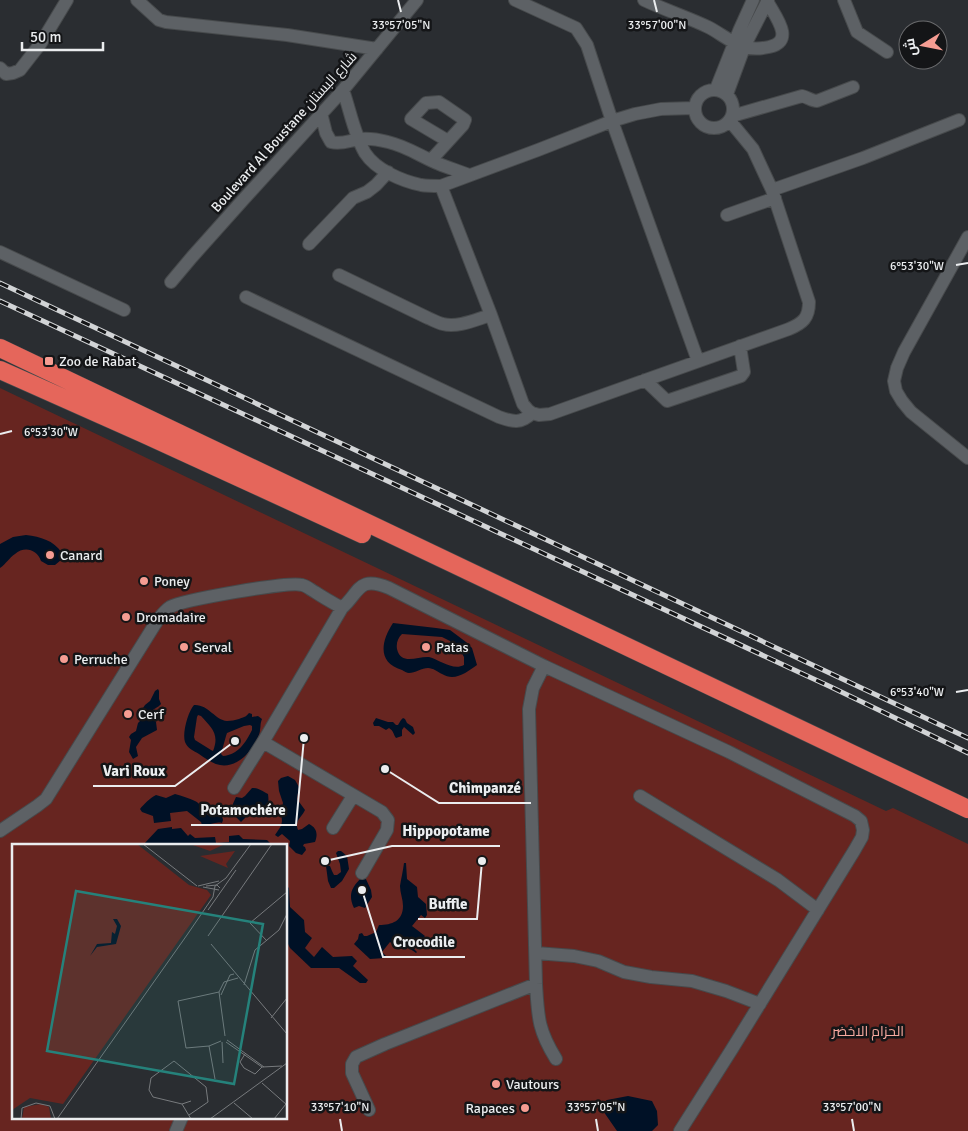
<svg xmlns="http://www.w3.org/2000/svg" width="968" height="1131" font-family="Signika,Cairo,sans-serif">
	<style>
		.green { fill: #672520; fill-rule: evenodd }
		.water { fill: #001126; fill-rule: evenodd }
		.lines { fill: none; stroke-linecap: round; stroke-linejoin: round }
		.minor-casing { stroke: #474a4c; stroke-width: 14 }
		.highway-casing { stroke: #474a4c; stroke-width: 19 }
		.minor { stroke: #5d6165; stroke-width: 12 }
		.highway { stroke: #e5665b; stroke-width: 18 }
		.rail-casing { stroke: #d2d4d6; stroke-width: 5 }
		.rail { stroke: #141517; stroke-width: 3; stroke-dasharray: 9; stroke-linecap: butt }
		.ticks { fill: none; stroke: #ebedef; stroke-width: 2 }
		.poi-dot { fill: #f59c92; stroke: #141517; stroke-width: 2 }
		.labels { text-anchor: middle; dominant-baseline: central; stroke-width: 5; stroke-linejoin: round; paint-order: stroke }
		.street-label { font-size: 14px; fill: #ebedef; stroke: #141517 }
		.poi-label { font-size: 14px; fill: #ebedef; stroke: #141517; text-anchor: start }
		.park-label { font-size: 14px; fill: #f9aaa0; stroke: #141517 }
		.inset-road { fill: none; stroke: #777a7d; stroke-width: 1 }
		.view { fill: #25827b; fill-opacity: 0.15; stroke: #25827b; stroke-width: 2.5 }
		.inset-edge { fill: none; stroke: #ebedef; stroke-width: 2.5 }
		.ticks-label { font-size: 12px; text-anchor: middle; fill: #ebedef; stroke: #141517; stroke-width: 5; stroke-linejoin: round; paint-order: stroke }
		.leader { fill: none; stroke: #ebedef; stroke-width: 2 }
		.callout-dot { fill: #ebedef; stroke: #141517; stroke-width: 2 }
		.callout-label { font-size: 15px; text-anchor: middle; font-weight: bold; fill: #ebedef; stroke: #141517; stroke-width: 5; stroke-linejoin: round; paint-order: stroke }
	</style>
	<rect width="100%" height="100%" fill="#2a2d31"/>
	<path class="green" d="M0,388L886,811L893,808L968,844V1131H0ZM14,845H286V1117H14Z"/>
	<path class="water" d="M26,535C41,537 53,540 62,553L61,560L55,565H48L41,561C37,549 24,546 15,554C9,558 6,564 0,568V544L13,537Z
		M393,623L436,628L450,630L466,642L472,648L477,665C467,672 455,682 442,674C438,672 433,668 428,668C422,668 415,673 409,673C407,673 404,671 402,670C377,663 381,641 393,623ZM402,634L442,637L450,641L461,652L464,657V665C453,671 440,660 429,657C418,656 401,666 397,649C396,643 398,638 402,634Z
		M158,689L159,691V699L161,704C158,708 153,708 151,713L156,722L157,730L142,738L136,747L138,756L133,759L129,752L131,740L129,737L131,734L136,731L138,723L142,719L143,708L145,705L150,701L155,691Z
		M194,705C208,704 215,720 227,721C231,721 235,720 239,719C244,717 246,717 249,713L252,714V717L258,716L262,719C260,724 261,725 260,730C260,736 252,749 247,754C241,761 230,767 220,765C213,764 205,758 199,754C194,751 187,748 185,742C182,733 188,712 194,705ZM198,715L201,716C211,727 220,734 213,751L211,750L195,740L194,737L197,717ZM250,725L252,726V730C246,742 238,755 223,756L221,754L226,736L227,733L244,726Z
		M376,718L388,722H393L396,725H398L401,720L403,718L405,719L407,723L413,727L415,733L413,735L404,727L402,730V736L396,738C393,734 394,731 389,728L386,730L379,726H374L373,723Z
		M288,776L295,780L299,787L297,799L305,810C302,817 294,821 298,830L302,829L309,824C317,828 318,834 315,842L304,844L303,846L305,847L306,850L302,855L296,853L289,846L290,841L282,834L278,837L275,835L281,826L282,821L281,811L283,803L279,791L278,781L281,778Z
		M252,788C259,788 262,791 268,794C269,802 269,808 263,813L247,814L245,818L241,822L233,814L235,809L232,806L236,797L242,798L245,796Z
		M175,794C182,796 189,798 195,801C207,807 198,818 222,816L223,820L222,823C215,821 210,826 202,825L201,822L187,811L170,813L171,821L154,823L153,816L142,812L140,809C144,804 150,798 156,795L166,798Z
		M172,827V829L181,828L188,836L190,834L195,838L215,837L216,843L229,842V836L239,835L243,839L267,840L272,845H143L158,829Z
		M338,851H341L347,856L349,869L342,881L334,888H331L328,881L326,866H330L332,871L334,875H337L341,872L340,864L336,853Z
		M404,863H406L407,879L417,887L418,897L426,904L427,915L425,918L421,915L412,926L425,936L414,949L417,952L416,953L406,946L396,947L390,942L382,952L386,956L385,958L370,959L354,944L358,939L359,934L362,933L364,936H367L376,932L379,925C392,925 403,921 403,906C403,899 400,893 400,886C401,879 403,871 404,863Z
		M362,877H365L371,890L372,897L365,908L359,906L354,908C348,895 351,888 362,877Z
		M286,885L289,888L290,907L304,920L305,932L312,938L305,948L314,957L322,947L333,957L352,956L357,961L353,966L368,980L366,983H360L339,968H311L290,948L286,940Z
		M628,1096L652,1101L657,1111L658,1125L652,1131H617L599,1105L607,1100Z"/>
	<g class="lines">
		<defs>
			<path id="minor" d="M137,0L159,20L166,22L287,35L377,49
				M515,0L576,28L587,45L612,121L698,361
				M644,0C665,10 687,17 708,27C720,33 730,42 742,46C750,49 760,49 769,47C796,41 775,16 767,1
				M844,0L857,32L887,52
				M0,68L6,74L13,73L20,70L41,43L67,0
				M716,89L739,31L753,0
				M695 109a19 19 0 1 1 38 0a19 19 0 1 1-38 0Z
				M343,90C350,110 354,134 365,153C376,170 402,181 421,185C427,186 434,186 441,186L491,315L523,404L528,410L532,413L539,415L550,414L789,329C803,323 809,318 809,302L772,190L753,149L730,121
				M727,94L745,45L768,0
				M321,113L326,133L331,142C342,145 350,140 361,139C370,138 380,140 388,142C406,146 422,157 439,164C449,168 459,171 469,175
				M732,116L802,96C807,97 812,101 817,101L853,87
				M431,160L463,125L465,120L439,102L426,103L411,119L448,141
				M441,186L538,150L612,121L635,114L661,109L694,108
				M772,190L863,158L959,120
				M727,215L775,198
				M968,237L904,352L897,368L894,381L896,391L902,401L911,412L968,458
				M309,244L353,198L367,192L376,185L388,172
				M0,252L124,310
				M339,275L428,318C433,320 438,323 443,324C458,328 477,319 491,315
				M171,282L192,257L242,201L343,90L417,0
				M246,297L499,417C513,422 521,424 532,413
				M645,380L667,401L741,376L744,372L740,346
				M544,666L533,688L529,709L536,984C538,1017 538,1030 556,1059
				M263,742L382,812L388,820L387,830L362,873
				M234,788L263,742L342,608
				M640,796L778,880L818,910
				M333,828L353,796
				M0,831L37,806L46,799L157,621C161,616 164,611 170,607C183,600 289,581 302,585C307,586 311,590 315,592C324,598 333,603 342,608C360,592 358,575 389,588L544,666L729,752L855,816L861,821L863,830L862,837L854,851L732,1049L680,1131
				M536,953L574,956L598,961L624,972L651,977L692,981L726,991L760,1004
				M369,1110L352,1073V1064L356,1057L385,1044L536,984
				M176,1131L182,1117"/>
			<path id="highway" d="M0,348L968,809
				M0,370L144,434L362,534"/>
		</defs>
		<use href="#minor" class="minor-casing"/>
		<use href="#highway" class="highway-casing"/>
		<use href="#minor" class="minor"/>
		<use href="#highway" class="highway"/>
		<defs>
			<path id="rail" d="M0,283L968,738
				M0,301L831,687L968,753"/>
		</defs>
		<use href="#rail" class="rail-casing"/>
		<use href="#rail" class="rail"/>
	</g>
	<path class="ticks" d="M398,0L401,12M654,0L657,12M956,265L968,263M0,434L12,431M956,692L968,690M340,1119L342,1131M596,1119L598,1131M852,1119L854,1131"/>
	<g class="poi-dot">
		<rect x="44" y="356" width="10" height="10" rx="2.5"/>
		<circle cx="50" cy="555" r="5"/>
		<circle cx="144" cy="581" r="5"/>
		<circle cx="126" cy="617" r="5"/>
		<circle cx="184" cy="647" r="5"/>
		<circle cx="426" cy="647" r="5"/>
		<circle cx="64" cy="659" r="5"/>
		<circle cx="128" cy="714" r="5"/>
		<circle cx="496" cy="1084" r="5"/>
		<circle cx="525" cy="1108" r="5"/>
	</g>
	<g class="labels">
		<g class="street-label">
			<text transform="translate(284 132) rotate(-48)">Boulevard Al Boustane شارع البستان</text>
		</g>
		<g class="poi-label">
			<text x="59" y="361">Zoo de Rabat</text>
			<text x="60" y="555">Canard</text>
			<text x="154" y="581">Poney</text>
			<text x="136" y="617">Dromadaire</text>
			<text x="194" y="647">Serval</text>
			<text x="436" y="647">Patas</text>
			<text x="74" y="659">Perruche</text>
			<text x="138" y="714">Cerf</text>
			<text x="506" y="1084">Vautours</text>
			<text x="515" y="1108" text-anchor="end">Rapaces</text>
		</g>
		<g class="park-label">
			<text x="868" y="1031">الحزام الاخضر</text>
		</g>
	</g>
	<g transform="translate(12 844)">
		<rect width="275" height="275" fill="#2a2d31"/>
		<path d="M0,0H125L177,41L195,46L199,51L51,260L18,254L0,266ZM178,0H213L198,7ZM223,7L214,20L216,24L188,12ZM29,260L37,263L39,275H10L12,263Z" fill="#672520"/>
		<path d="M101,75H105L109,82L104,100L85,103L78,112L85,100L99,99L100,88L103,90L105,82Z" fill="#001126"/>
		<path class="inset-road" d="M131,0L185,42M186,42L207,37M194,42L205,41L208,44M191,43L207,46M196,66L224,26M196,92L260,0M255,97L238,79L275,48M199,100L275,190M232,141L243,106L267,86L275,70M207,148L213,192M209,151L218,131L222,130M259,174L275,154M215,196L252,223M209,197L197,202L174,204L166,157L207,148L212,138L226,134M210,198L211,219M214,198L250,223L270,222M197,202L203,235M233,210L228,218L232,224L243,230L250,223M250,239L275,261M222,259L241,275M170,260L179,275M177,271L196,258L194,243L162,217L139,234L137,246L141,253L170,260L179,257M9,275L10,264L24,259L38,262L43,275M45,275L175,91L201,53L203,42L214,34L239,0M198,275L275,219M262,275L274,260"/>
		<path class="view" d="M64,47L251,80L222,240L35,207Z"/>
		<rect width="275" height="275" class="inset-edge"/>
	</g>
	<g class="ticks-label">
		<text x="401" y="29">33°57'05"N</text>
		<text x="657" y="29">33°57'00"N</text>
		<text x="917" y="270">6°53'30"W</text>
		<text x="51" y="436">6°53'30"W</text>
		<text x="917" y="696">6°53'40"W</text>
		<text x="340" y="1111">33°57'10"N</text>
		<text x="596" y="1111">33°57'05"N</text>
		<text x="852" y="1111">33°57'00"N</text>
	</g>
	<path class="leader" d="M235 741L175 786H93M385 769L439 803H531M304 738L296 825H191M325 861L392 846H500M482 861L477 919H418M362 890L383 957H465"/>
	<g class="callout-dot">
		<circle cx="235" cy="741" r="5"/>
		<circle cx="385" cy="769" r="5"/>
		<circle cx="304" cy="738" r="5"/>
		<circle cx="325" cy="861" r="5"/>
		<circle cx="482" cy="861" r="5"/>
		<circle cx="362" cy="890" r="5"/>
	</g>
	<g class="callout-label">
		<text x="134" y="776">Vari Roux</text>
		<text x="485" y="793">Chimpanzé</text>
		<text x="243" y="815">Potamochére</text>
		<text x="446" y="836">Hippopotame</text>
		<text x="448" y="909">Buffle</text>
		<text x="424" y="947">Crocodile</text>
	</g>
	<g transform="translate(923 45) rotate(260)"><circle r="24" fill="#141517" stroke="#6a6b6d"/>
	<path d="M0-4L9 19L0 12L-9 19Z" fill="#f59c92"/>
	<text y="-8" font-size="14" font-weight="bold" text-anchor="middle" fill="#ebedef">ش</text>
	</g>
	<path d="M22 42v8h81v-8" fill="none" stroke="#ebedef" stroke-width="2.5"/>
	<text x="30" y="42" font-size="15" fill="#ebedef" stroke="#141517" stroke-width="4" paint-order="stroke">50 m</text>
</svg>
